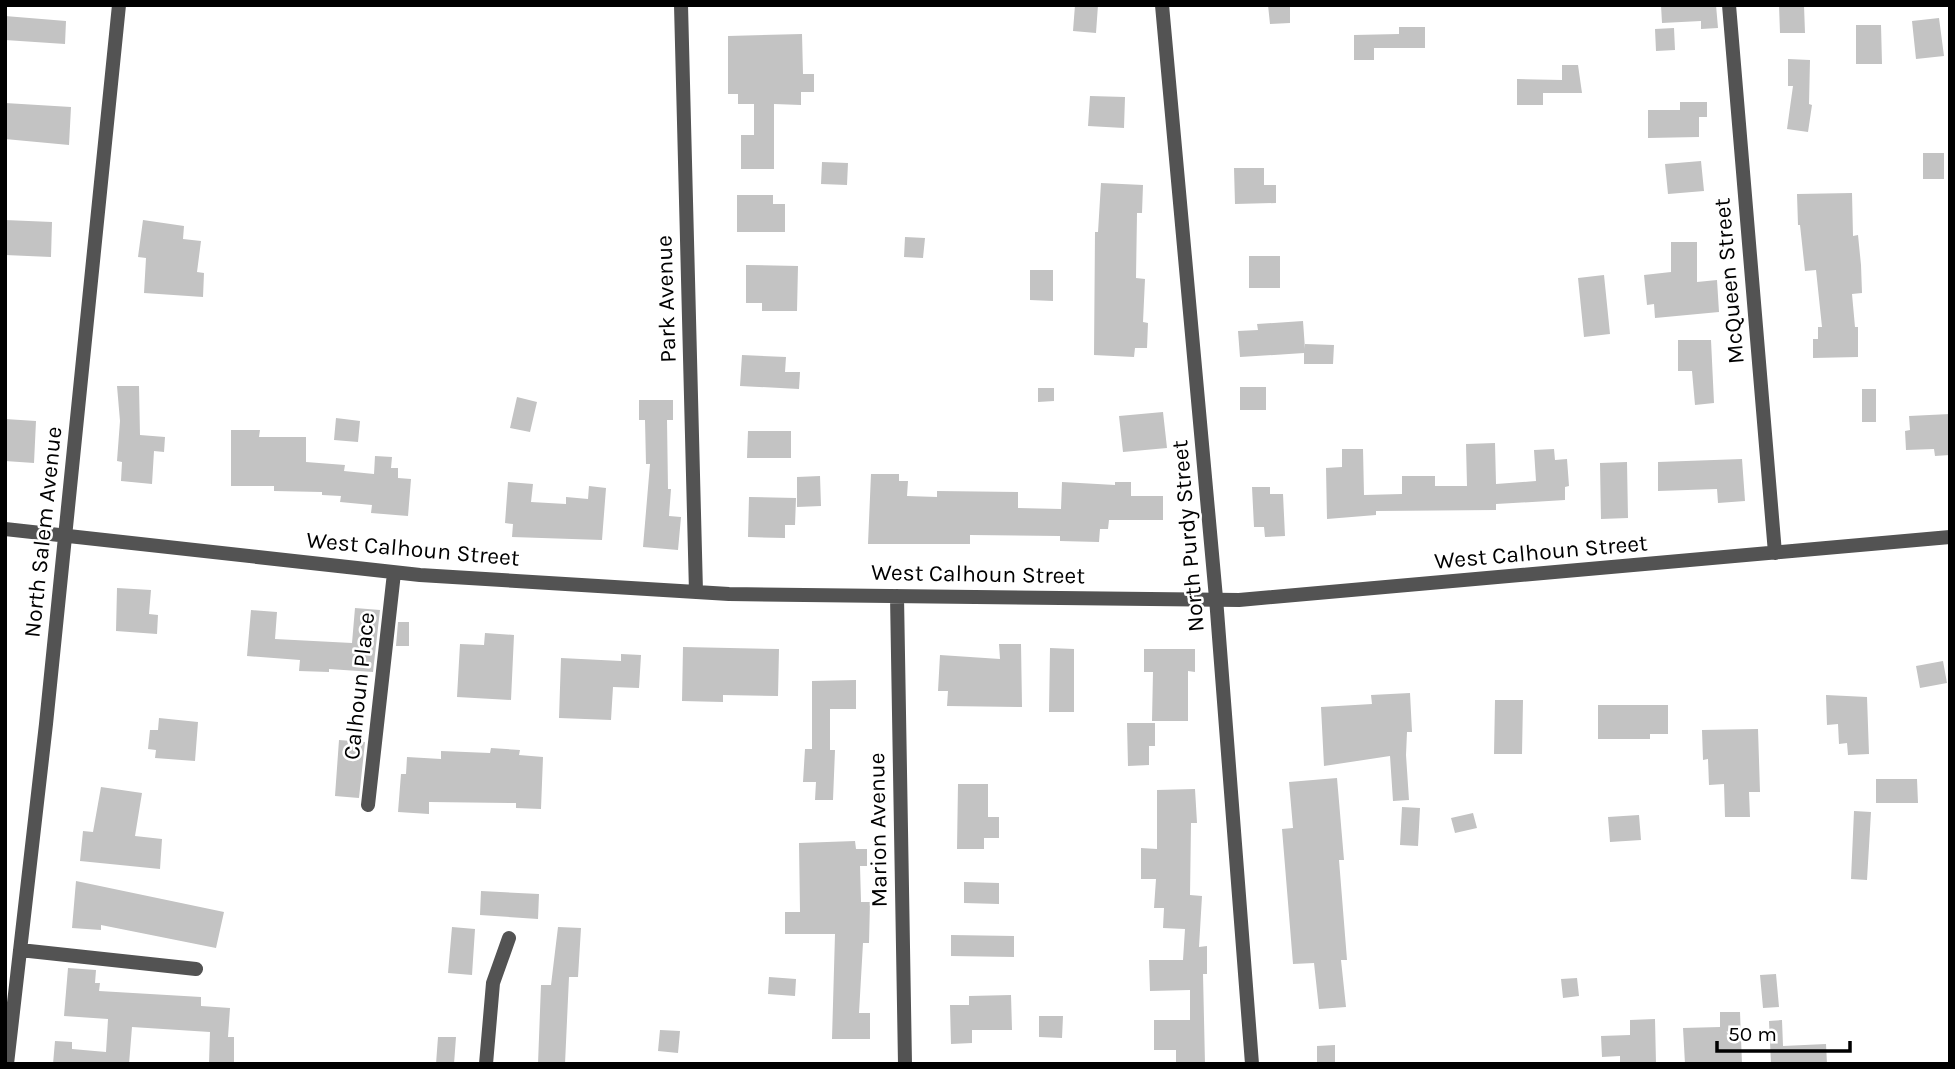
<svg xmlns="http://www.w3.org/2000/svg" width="1955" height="1069" font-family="Karla,sans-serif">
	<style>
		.building { fill: #c3c3c3 }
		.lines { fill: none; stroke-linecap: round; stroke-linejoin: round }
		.minor { stroke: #535353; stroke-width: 14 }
		.tertiary { stroke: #535353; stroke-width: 14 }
		.labels { text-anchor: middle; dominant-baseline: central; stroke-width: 5; stroke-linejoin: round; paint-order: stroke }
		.street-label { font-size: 23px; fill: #000; stroke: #fff }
	</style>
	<rect width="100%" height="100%" fill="#fff"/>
	<path class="building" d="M1075,5H1098L1096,33L1073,31Z
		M1268,5H1290V23L1270,24Z
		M1661,5H1716L1718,28L1701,29V21L1662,23Z
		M1779,5H1804L1805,33H1780Z
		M5,16L66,21L65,44L5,40Z
		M1939,18L1944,56L1916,59L1912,21Z
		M1856,25H1881L1882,64H1856Z
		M1399,27H1425V48H1374V60H1354V35L1399,34Z
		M1674,28L1675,50L1656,51L1655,29Z
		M802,34L803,74H814V92H801V105L774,104V169H741V135H754V104H738V94H728V36Z
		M1788,59L1810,60L1809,104L1812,105L1808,132L1787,129L1793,86H1788Z
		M1562,65H1578L1582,93H1543V105H1517V79L1562,80Z
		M1090,96L1125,97L1124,128L1088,126Z
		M1680,102H1707V117H1699V137L1648,138V110H1680Z
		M5,103L71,107L69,145L5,139Z
		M1923,153H1944V179H1923Z
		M1701,161L1704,191L1668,194L1665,164Z
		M822,162L848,163L847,185L821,184Z
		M1234,168H1264V185H1276V203L1235,204Z
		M1101,183L1143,185L1142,213H1137L1136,278L1145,279L1143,322L1148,323L1147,348H1135L1134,357L1094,355L1095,232H1098Z
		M1852,193L1853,236L1858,235L1861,265L1862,293L1852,294L1855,327H1858V357L1813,358V339H1818V327H1822L1816,270L1805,271L1800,225H1798L1797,194Z
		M737,195H773V204H785V232H737Z
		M5,220L52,222L51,257L5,255Z
		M143,220L184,226L183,239L201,241L197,272L204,273L203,297L144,293L146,258L138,257Z
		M905,237L925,238L923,258L904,257Z
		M1671,242H1697V282L1717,280L1719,312L1655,318L1654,304L1647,305L1644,275L1671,272Z
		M1249,256H1280V288H1249Z
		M746,265L798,266L797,311H762V303H746Z
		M1030,270H1053V301L1030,300Z
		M1604,275L1610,334L1584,337L1578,278Z
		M1303,321L1305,349V344L1334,345L1333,364H1304V353L1240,357L1238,331L1258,330L1257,324Z
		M1678,340H1711L1714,403L1695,405L1692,371H1678Z
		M742,355L786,357L785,372H800L799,389L740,386Z
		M117,386H139L140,435L165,437L164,452L154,451L152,484L121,481L122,462L117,461L120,421Z
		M1240,387H1266V410H1240Z
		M1038,388H1054V401L1038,402Z
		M1862,389H1876V422H1862Z
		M517,397L537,402L530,432L510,428Z
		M639,400H673V420H667L668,489H671L669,516L681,517L678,550L643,547L650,464H646L645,420H639Z
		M1163,412L1167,448L1123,452L1119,416Z
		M1950,414V455L1935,456L1934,449L1906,450L1905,431L1910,430L1909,416Z
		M336,418L360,421L358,442L334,440Z
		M5,419L36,421L34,463L5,461Z
		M231,430H260L259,437H306V462L345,465L344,471L374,474L375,456L392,457L391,468H398V478L411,479L408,516L371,513L372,505L340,502L341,496L322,495V492L274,491V486H231Z
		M748,431H791V458H747Z
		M1495,443L1496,484L1536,481L1534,450L1554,449L1555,460L1567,459L1569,486L1565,487V500L1496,504V510L1376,511V515L1327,519L1326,468L1342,467V449H1363L1364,495L1402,494V476H1435V486H1467L1466,444Z
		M1742,459L1745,501L1718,503L1717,489L1658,491V462Z
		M1627,462L1628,518L1601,519L1600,463Z
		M871,474H899V481H908L907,496L937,497V491L1018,492V508L1061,509L1062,482L1115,485V482H1131V496H1163V520H1109L1108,529H1100L1099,542L1060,541V536L970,535V544H868Z
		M820,476L821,506L797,507V477Z
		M508,482L533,484L531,502L566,504V497L588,499L589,486L606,488L602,540L512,537L513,524L505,523Z
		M1252,487H1270V494H1283L1285,536L1265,537L1264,527H1254Z
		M749,497L796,498L795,525H785V538L748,537Z
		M117,588L151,590L149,614L158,615L157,634L116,631Z
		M355,608L380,610L373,672L329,669V672L299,671L300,660L247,656L251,610L277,612L275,639L352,643Z
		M398,622H409V646H396Z
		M485,633L514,635L511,700L457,697L460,644L484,645Z
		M999,644H1021L1022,707L947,706L948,691H938L940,655L1000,659Z
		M683,647L779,649L778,696L723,695V702L682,701Z
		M1050,648L1074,649V712H1049Z
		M1144,649H1195V672L1188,671V721H1152L1153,672H1144Z
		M621,654L641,655L639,688L613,687L611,720L559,718L561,658L621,661Z
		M1943,661L1947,683L1920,688L1916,666Z
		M856,680V709H830V750H835L833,800H815L816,782H803L805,749H812V681Z
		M1410,693L1412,732H1407L1406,755L1409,800L1393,801L1390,756L1324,766L1321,707L1372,704L1371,695Z
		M1826,695L1867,697L1869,754L1848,755L1847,743L1839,744L1838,724L1827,725Z
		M1495,700H1523L1522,754H1494Z
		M1598,705H1668V734H1650V739H1598Z
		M159,718L198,722L195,761L155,758L156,750L148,749L150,730H158Z
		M1127,723H1155V746H1149V765L1128,766Z
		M1758,729L1760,792H1749L1750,817H1725L1724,784L1709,785L1708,759L1703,760L1702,730Z
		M339,740L365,742L359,798L335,796Z
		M491,748L520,750L519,755L543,757L541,809L516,808V803L429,802V814L398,812L401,774H406L407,757L441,759V751L490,753Z
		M1337,778L1344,860H1339L1347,960H1341L1346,1007L1319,1009L1314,963L1293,964L1282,829L1293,828L1289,782Z
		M1876,779H1917L1918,803H1876Z
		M958,784H988V817H999V838H984V849H957Z
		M101,787L142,793L135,836L162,839L160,869L80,861L83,831L93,832Z
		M1195,789L1197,823H1191L1190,895L1202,896L1199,947L1207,946V974H1203L1205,1064H1176V1050H1154V1020H1190V990L1150,991L1149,960H1183L1185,929L1163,928L1164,908H1154L1156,879H1141V848L1157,849V790Z
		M1402,807L1420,808L1418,846L1400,845Z
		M1854,811L1871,812L1867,880L1851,879Z
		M1473,813L1477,828L1455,833L1451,818Z
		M1639,815L1641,840L1610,842L1608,817Z
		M855,841L856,849H867V866H860L861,902H870L869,943H863L859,1013H870V1039H832L835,934H785V912H800L799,843Z
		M76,881L224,912L216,948L101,925V930L72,928Z
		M964,882L999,883V904L964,903Z
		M481,891L539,894L538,919L480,915Z
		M452,927L475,929L472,975L448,973Z
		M558,927L581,928L578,977H569L565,1064H538L541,985H551Z
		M951,935L1014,936V957L951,956Z
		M68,968L96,970L95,983H100L99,991L201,997V1006L230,1008L228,1037H234V1064H209L210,1032L132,1027L129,1064H53L55,1041L72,1042V1049L106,1052L108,1019L64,1016Z
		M1776,974L1779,1007L1763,1008L1760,975Z
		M769,977L796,979L795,996L768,994Z
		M1577,978L1579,996L1563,998L1561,979Z
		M1011,995L1012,1030H972V1043L951,1044L950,1005H969V996Z
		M1720,1012H1740L1742,1064H1685L1683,1028L1720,1027Z
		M1039,1016H1063L1062,1038L1039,1037Z
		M1655,1019L1656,1064H1620V1056L1602,1057L1601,1036L1630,1035V1020Z
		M1782,1020L1783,1046L1826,1044L1827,1064H1771L1769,1021Z
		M660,1030L680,1031L678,1053L658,1051Z
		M438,1037H456L454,1064H436Z
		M1335,1045V1064H1317V1046Z"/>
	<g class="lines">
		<path class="minor" d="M681,5L696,592
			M1729,5L1775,553
			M5,529L420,575L729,594L1239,600L1950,537
			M897,596L905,1064
			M368,805L394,573
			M20,950L196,969
			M7,1064L46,724L119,5
			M486,1064L493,983L509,938"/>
		<path class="tertiary" d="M1162,5L1216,598L1252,1064"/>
	</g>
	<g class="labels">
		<g class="street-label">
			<text transform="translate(1729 281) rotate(-95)">McQueen Street</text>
			<text transform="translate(666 299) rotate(-92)">Park Avenue</text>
			<text transform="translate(43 532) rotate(-84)">North Salem Avenue</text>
			<text transform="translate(1188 536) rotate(-95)">North Purdy Street</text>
			<text transform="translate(413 549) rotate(5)">West Calhoun Street</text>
			<text transform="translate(1541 552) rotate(-5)">West Calhoun Street</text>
			<text transform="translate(978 574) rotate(1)">West Calhoun Street</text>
			<text transform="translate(359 686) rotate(-84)">Calhoun Place</text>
			<text transform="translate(878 830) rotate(-91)">Marion Avenue</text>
		</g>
	</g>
	<rect width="1955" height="1069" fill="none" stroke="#000000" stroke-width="14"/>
	<path d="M1717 1041v10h133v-10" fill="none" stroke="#000000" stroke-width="3.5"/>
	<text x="1728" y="1041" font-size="21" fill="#000000" stroke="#ffffff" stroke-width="5" paint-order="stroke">50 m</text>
</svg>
